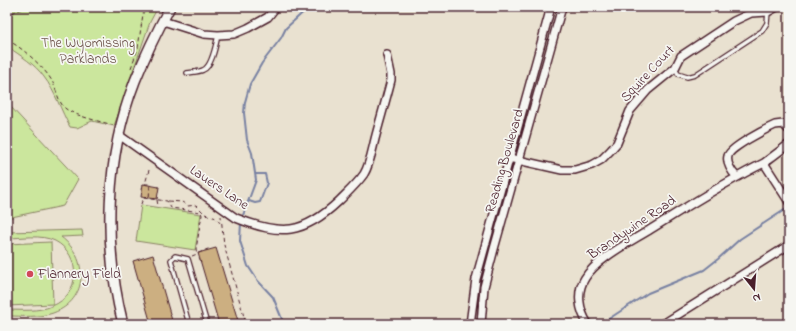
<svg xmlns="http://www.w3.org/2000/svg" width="796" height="331" font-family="'Indie Flower',sans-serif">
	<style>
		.green { fill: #cbe69d; stroke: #8a8264 }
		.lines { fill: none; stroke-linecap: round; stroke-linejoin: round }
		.stream { stroke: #7881a2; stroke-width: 2 }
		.building { fill: #ccaf81; stroke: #4a1f2b }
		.service-casing { stroke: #4a1f2b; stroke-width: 6 }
		.minor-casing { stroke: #4a1f2b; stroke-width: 10 }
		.tertiary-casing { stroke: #4a1f2b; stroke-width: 12 }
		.path { stroke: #4a1f2b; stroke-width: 1; stroke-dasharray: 4 3; stroke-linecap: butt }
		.service { stroke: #f6f6f2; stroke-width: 3.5 }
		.minor { stroke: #f6f6f2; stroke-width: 7 }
		.tertiary { stroke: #f6f6f2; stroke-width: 9 }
		.poi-dot { fill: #d1495b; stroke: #f6f6f2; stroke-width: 1.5 }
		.labels { text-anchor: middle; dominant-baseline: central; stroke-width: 3.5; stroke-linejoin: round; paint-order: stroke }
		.park-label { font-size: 14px; fill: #6a5148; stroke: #f6f6f2 }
		.street-label { font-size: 14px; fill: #4a1f2b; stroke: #f6f6f2 }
		.poi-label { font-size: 14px; fill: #4a1f2b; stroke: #f6f6f2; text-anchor: start }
	</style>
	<rect width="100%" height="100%" fill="#e9e1d0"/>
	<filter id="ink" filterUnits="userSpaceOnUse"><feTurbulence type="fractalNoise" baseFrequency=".025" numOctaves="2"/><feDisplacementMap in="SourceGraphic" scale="8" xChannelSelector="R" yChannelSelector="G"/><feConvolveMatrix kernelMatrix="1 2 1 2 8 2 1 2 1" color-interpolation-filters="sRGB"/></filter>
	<g filter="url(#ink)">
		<path class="green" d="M7,7H158L150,22L114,126L92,121L77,128L70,127C61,111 55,91 44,77C35,64 21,56 8,47L7,49Z
			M9,105L78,179L63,206L7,218V107Z
			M141,205L201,214L195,250L136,241Z
			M82,230L83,236L61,237C89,258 89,300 53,313C39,318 22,316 7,316V310C21,310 39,312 52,306C81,295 82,255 55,241C41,234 22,238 7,238V232Z
			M51,242L53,304L7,306V244Z"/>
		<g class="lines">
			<path class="stream" d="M249,201L255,203L260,202L267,183L265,174H255
				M242,218L256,180L252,153L247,140L244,113L245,102L250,84L262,63L281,38L286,28L309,7
				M241,222L240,241L248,266L258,281L273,297L284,324
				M601,324L648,293L704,270L718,259L740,239L789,207"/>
		</g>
		<path class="building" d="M143,184L159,187L157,199L141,197Z
			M216,248L239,324H219L198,253Z
			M153,255L173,324H151L133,261Z"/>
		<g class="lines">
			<defs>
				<path id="service" d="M675,68L678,74L687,77L695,75L762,31L767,23L768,12
					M187,73C192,72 199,72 203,70C212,67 216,44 218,35
					M189,324L171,260L175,256L188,259L207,324"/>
				<path id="minor" d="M163,21L204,34L218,35L234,34L248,28L268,17L276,7
					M119,135L236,218C281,236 303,235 339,201C347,193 357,184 364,174C370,164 372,151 375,139C380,120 386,100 391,80V74L387,55
					M509,158L562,170H575L592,165L601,160L610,151L617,143L630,111L648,90L675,68L681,56L734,21L751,13L768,12L777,7
					M764,163L789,144
					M736,176C732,172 726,163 728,156C729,148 766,129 775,125L783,124L789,130
					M470,324L476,279L551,7
					M481,324L484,287L494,249L562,7
					M588,324C579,310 576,292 585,278C596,259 632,241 651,229C688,206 725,182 764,163L789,202
					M663,324L789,245"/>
				<path id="tertiary" d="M123,324C103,245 105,158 135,81C145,56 157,31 170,7"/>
			</defs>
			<use href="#service" class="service-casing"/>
			<use href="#minor" class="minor-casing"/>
			<use href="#tertiary" class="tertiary-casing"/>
			<path class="path" d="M7,18C16,7 30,8 44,7
				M7,24V27
				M7,40C22,47 44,67 52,81C57,90 58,103 66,109C78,117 99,121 113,125
				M131,68L138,48L143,14L147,7
				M149,170L145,184H150L149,199
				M157,200L158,206
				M168,201L182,202L188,206L196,205L205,214L216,218L220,223
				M141,204L143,198L167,201L171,208L201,212L202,215L196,249L197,254
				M221,216L224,245L246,324
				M192,256C198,254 204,250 211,248"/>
			<use href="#service" class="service"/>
			<use href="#minor" class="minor"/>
			<use href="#tertiary" class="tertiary"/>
		</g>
	</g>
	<circle class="poi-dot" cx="30" cy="274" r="4"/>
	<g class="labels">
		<g class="park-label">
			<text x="88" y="43">The Wyomissing<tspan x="88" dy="16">Parklands</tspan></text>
		</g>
		<g class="street-label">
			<text transform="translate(648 74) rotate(-47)">Squire Court</text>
			<text transform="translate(505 161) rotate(-74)">Reading Boulevard</text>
			<text transform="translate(219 188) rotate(34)">Lauers Lane</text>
			<text transform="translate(632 228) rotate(-34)">Brandywine Road</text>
		</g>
		<g class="poi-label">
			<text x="38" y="274">Flannery Field</text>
		</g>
	</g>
	<rect width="796" height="331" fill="none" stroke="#f6f6f2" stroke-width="24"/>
	<rect x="12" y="12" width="772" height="307" fill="none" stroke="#4a1f2b" stroke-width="1.5" filter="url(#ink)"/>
	<g transform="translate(754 289) rotate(163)" stroke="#f6f6f2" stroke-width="3" paint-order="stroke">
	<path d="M0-3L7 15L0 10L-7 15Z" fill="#4a1f2b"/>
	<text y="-6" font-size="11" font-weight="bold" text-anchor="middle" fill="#4a1f2b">N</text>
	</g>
</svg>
